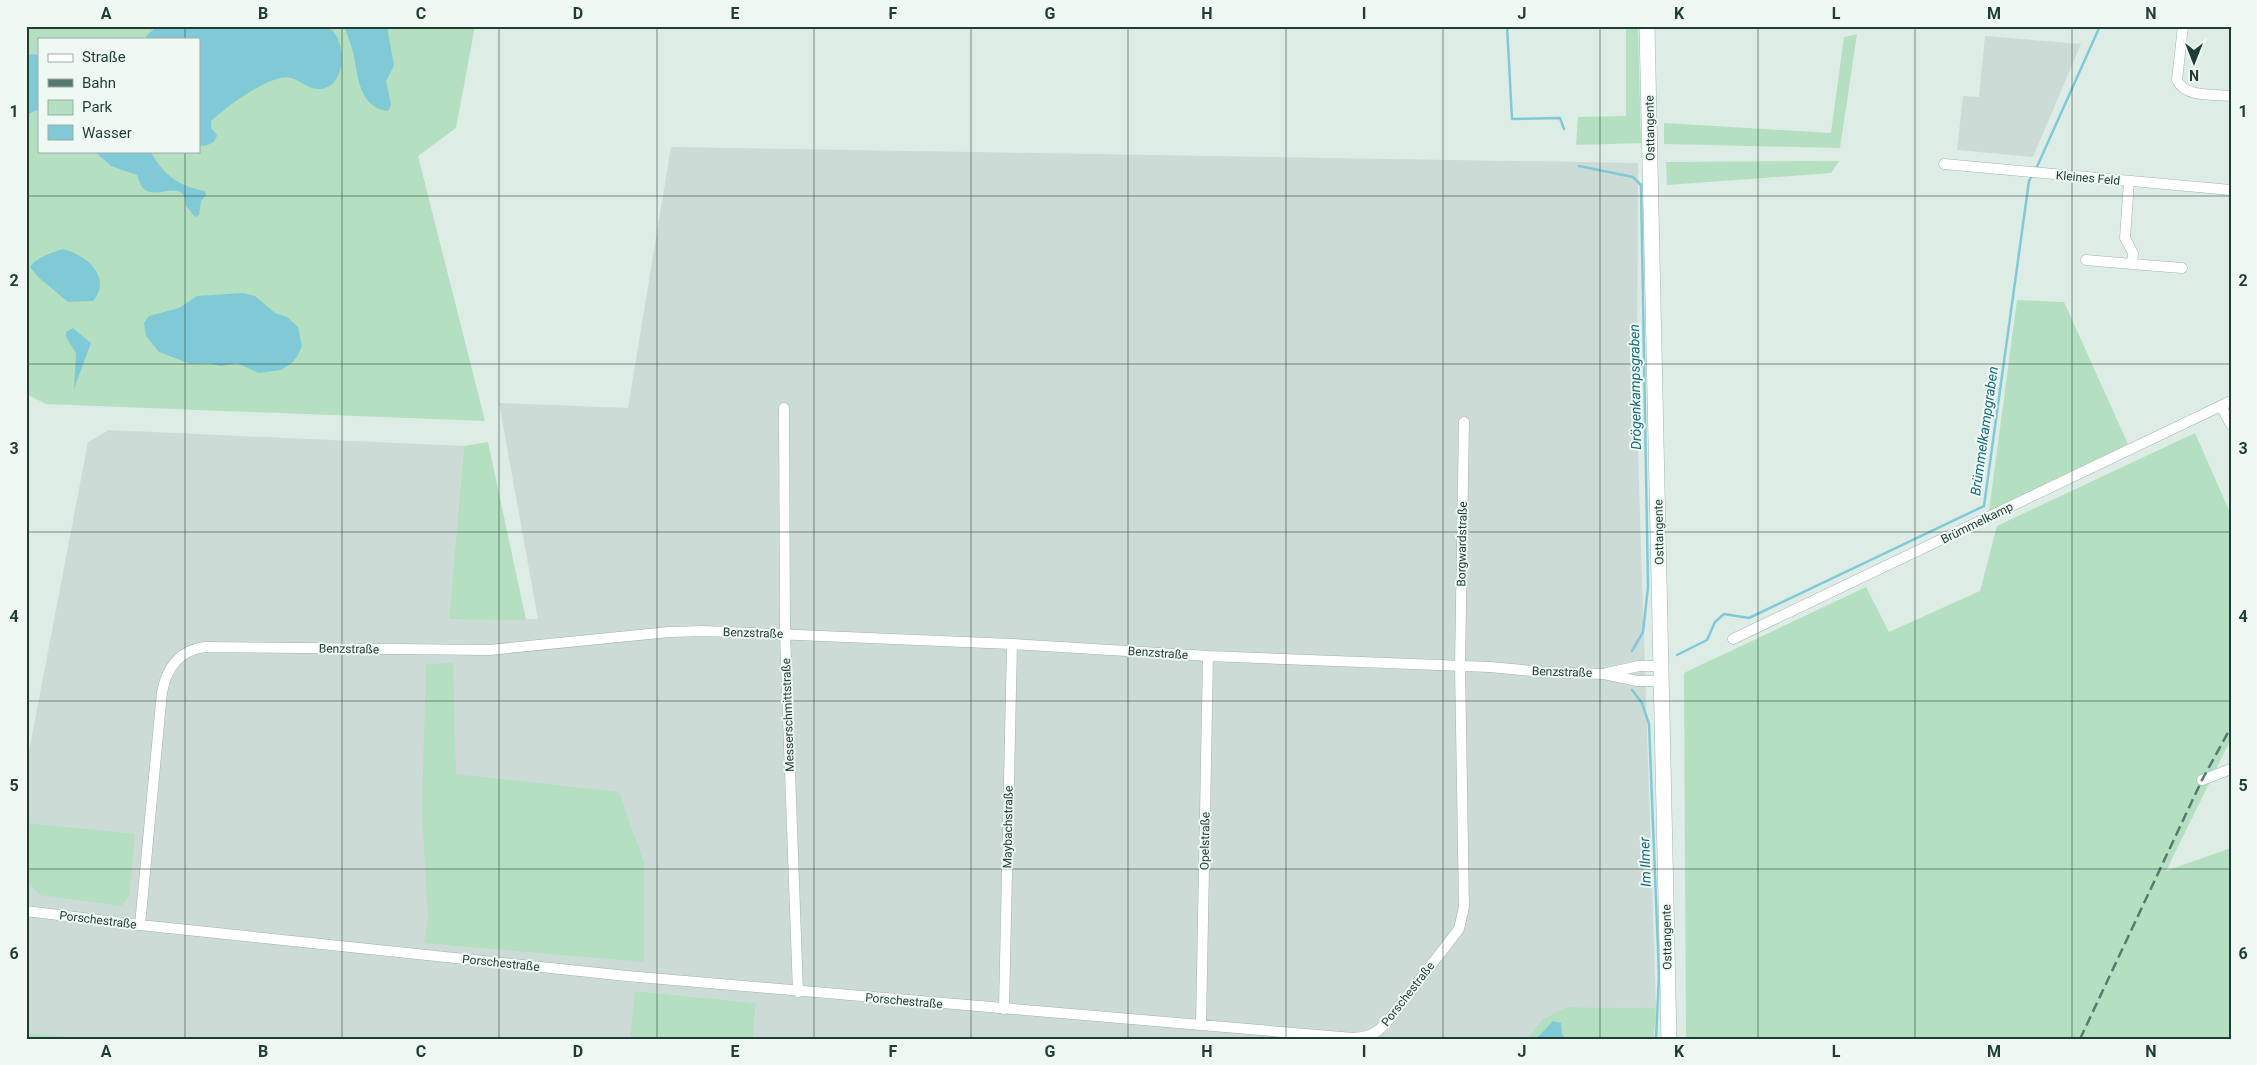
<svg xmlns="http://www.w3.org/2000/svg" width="2257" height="1065" font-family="Roboto,sans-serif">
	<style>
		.built { fill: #ccdbd5 }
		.green { fill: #b4dfc0; fill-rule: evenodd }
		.water { fill: #80cad7 }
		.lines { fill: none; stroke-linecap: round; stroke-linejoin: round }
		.stream { stroke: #80cad7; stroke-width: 2.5 }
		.street-casing { stroke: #a1b4ad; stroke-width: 11 }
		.secondary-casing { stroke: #9cb8ae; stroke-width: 16 }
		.street { stroke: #fff; stroke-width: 10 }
		.secondary { stroke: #fff; stroke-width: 15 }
		.rail { stroke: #587970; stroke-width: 2.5; stroke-dasharray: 10 5; stroke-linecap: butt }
		.grid { fill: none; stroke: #1e3d34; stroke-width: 1; stroke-opacity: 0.55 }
		.labels { text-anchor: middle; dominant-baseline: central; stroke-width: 4; stroke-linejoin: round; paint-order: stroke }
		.street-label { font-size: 12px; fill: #1e3d34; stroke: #eff8f3 }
		.water-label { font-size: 14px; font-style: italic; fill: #126d7e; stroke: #eff8f3 }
		.neatline { fill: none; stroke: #1e3d34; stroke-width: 2 }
		.grid-label { font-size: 16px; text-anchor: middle; font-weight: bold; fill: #1e3d34 }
	</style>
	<rect width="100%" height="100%" fill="#deece6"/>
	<path class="built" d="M1985,36L2081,44L2033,157L1957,150L1963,96L1979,97Z
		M671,147L1638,163L1637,422L1656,1008L1566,1007L1544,1018L1526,1039H753L756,1003L636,991L630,1039H86L26,1032V767L88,442L109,430L464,446L449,619H538L499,403L628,408Z"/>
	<path class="green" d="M26,26H475L456,128L418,156L485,421L46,404L26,394ZM39,39H199V151H39Z
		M1626,26H1638L1641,143L1576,145L1578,117L1626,116Z
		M1857,34L1840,148L1664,144V123L1831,133L1844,37Z
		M1839,161L1831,173L1667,185L1666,162Z
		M2017,300L2064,302L2128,444L1989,511Z
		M2195,433L2231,515V739L2166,871L2231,848V1039H1686L1684,673L1866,587L1889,632L1980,591L1997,526Z
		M488,442L526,620L449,619L464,446Z
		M453,663L456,774L619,792L644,863V962L424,943L428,920L422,811L426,664Z
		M26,823L135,834L129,897L121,906L40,895L26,880Z
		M635,991L756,1003L753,1039H630Z
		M1566,1007L1656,1008L1654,1039H1526L1544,1018Z
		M26,1032L86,1039H26Z"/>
	<path class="water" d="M158,26H321L332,30C347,45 346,88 319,89C305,90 297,74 280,78C257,84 228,106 211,121V128L217,135C215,144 208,145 201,146L199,144V39H146L147,35Z
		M344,26H387L394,66L386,81L391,105L388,111C358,108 358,74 353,52C351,43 347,35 344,26Z
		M32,54L39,55V109L26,115V57Z
		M94,151H150C164,175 178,186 205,191L206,195L201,201L199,215L195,217L186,206C185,176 157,201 144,189C140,186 139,179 137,175L111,166Z
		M63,249C86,255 113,277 93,301L68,302L38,277L30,267C35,258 53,252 63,249Z
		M243,293L255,296L275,313L287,317L298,327L302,346L298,355L292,363L281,370L259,373L237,363L221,366L208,363L191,364L159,352L146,336L144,323L149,316L179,308L197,296Z
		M73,328L91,343L74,389L76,353L66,337V332Z
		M1553,1021L1561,1023L1562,1034L1566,1039H1536Z"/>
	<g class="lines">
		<path class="stream" d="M1507,26L1512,119L1560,118L1564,129
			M1579,166L1633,177L1641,185L1648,587L1643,632L1632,651
			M2036,169L2100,26
			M1677,655L1707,640L1715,622L1724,614L1749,618L1984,506L2029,181L2032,175
			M1632,690L1642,703L1649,724L1659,975L1656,1039"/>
		<defs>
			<path id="street" d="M2183,26L2177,80C2185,98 2214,94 2231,96
				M1944,164L2231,190
				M2129,181L2125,238L2133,253L2132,264L2182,268
				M2086,260L2132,264
				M2221,406L2231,425
				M784,408L785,634L798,992
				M1733,639L2231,401
				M1607,673L1639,666H1662
				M2202,780L2231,769
				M26,911L140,925L627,976L1353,1038C1369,1037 1376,1034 1387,1022L1459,929L1464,907L1460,666L1464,422
				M140,925L162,692C167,667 179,651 204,647L489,650L669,632L704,631L1012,644L1208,656L1490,667L1543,672L1604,674L1637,681H1662
				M1004,1009L1012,644
				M1201,1025L1208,656"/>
			<path id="secondary" d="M1647,26L1669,1039"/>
		</defs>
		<use href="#street" class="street-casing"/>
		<use href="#secondary" class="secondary-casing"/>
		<use href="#street" class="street"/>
		<use href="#secondary" class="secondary"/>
		<path class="rail" d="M2080,1039L2202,780L2231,727"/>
	</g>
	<path class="grid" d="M185,26V39M342,26V1039M499,26V1039M657,26V1039M814,26V1039M971,26V1039M1128,26V1039M1286,26V1039M1443,26V1039M1600,26V1039M1758,26V1039M1915,26V1039M2072,26V1039M185,151V1039M26,196H2231M26,364H2231M26,532H2231M26,701H2231M26,869H2231"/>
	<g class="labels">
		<g class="street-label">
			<text transform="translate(1650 128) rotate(-91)">Osttangente</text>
			<text transform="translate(2088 178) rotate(5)">Kleines Feld</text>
			<text transform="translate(1977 523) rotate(-26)">Brümmelkamp</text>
			<text transform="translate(1659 532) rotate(-91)">Osttangente</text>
			<text transform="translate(1462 544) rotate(-89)">Borgwardstraße</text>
			<text transform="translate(753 633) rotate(2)">Benzstraße</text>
			<text transform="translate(349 649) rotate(1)">Benzstraße</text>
			<text transform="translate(1158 653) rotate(4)">Benzstraße</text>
			<text transform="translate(1562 672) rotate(2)">Benzstraße</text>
			<text transform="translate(788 715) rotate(-92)">Messerschmittstraße</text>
			<text transform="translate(1008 827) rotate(-89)">Maybachstraße</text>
			<text transform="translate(1205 841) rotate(-89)">Opelstraße</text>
			<text transform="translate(98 920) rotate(7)">Porschestraße</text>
			<text transform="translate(1667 937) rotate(-91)">Osttangente</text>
			<text transform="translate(501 963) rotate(6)">Porschestraße</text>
			<text transform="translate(1408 994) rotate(-52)">Porschestraße</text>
			<text transform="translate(904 1001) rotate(5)">Porschestraße</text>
		</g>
		<g class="water-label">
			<text transform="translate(1635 387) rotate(-91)">Drögenkampsgraben</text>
			<text transform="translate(1984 431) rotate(-82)">Brümmelkampgraben</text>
			<text transform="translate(1645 862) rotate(-92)">Im Ilmer</text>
		</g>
	</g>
	<rect width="2257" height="1065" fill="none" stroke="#eff8f3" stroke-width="55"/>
	<rect x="38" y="38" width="162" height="115" fill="#eff8f3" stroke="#9bada7"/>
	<rect x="48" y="54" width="25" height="8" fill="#ffffff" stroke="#9bada7"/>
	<text x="82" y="62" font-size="15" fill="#1e3d34">Straße</text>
	<rect x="48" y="79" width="25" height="8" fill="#587970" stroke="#9bada7"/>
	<text x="82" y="88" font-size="15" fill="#1e3d34">Bahn</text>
	<rect x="48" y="100" width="25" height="15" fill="#b4dfc0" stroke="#9bada7"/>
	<text x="82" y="112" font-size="15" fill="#1e3d34">Park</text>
	<rect x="48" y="125" width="25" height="15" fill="#80cad7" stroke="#9bada7"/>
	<text x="82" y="138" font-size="15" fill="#1e3d34">Wasser</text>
	<g transform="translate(2194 62) rotate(180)" stroke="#eff8f3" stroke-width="4" paint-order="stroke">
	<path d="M0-4L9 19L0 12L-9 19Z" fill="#1e3d34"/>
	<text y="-8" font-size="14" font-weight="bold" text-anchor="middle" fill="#1e3d34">N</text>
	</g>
	<rect x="28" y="28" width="2202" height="1010" class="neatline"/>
	<g class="grid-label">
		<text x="106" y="19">A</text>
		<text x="263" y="19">B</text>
		<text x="421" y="19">C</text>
		<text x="578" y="19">D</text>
		<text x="735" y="19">E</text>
		<text x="893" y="19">F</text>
		<text x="1050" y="19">G</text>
		<text x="1207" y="19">H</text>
		<text x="1364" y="19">I</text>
		<text x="1522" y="19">J</text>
		<text x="1679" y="19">K</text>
		<text x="1836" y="19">L</text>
		<text x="1994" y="19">M</text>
		<text x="2151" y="19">N</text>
		<text x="14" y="117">1</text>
		<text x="2243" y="117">1</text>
		<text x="14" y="286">2</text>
		<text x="2243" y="286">2</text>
		<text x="14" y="454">3</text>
		<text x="2243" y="454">3</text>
		<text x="14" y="622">4</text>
		<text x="2243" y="622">4</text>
		<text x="14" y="791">5</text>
		<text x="2243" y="791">5</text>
		<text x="14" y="959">6</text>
		<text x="2243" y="959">6</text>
		<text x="106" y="1057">A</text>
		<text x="263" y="1057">B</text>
		<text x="421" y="1057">C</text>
		<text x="578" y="1057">D</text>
		<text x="735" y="1057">E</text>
		<text x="893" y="1057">F</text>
		<text x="1050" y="1057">G</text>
		<text x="1207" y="1057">H</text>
		<text x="1364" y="1057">I</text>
		<text x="1522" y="1057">J</text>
		<text x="1679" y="1057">K</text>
		<text x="1836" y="1057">L</text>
		<text x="1994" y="1057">M</text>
		<text x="2151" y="1057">N</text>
	</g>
</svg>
